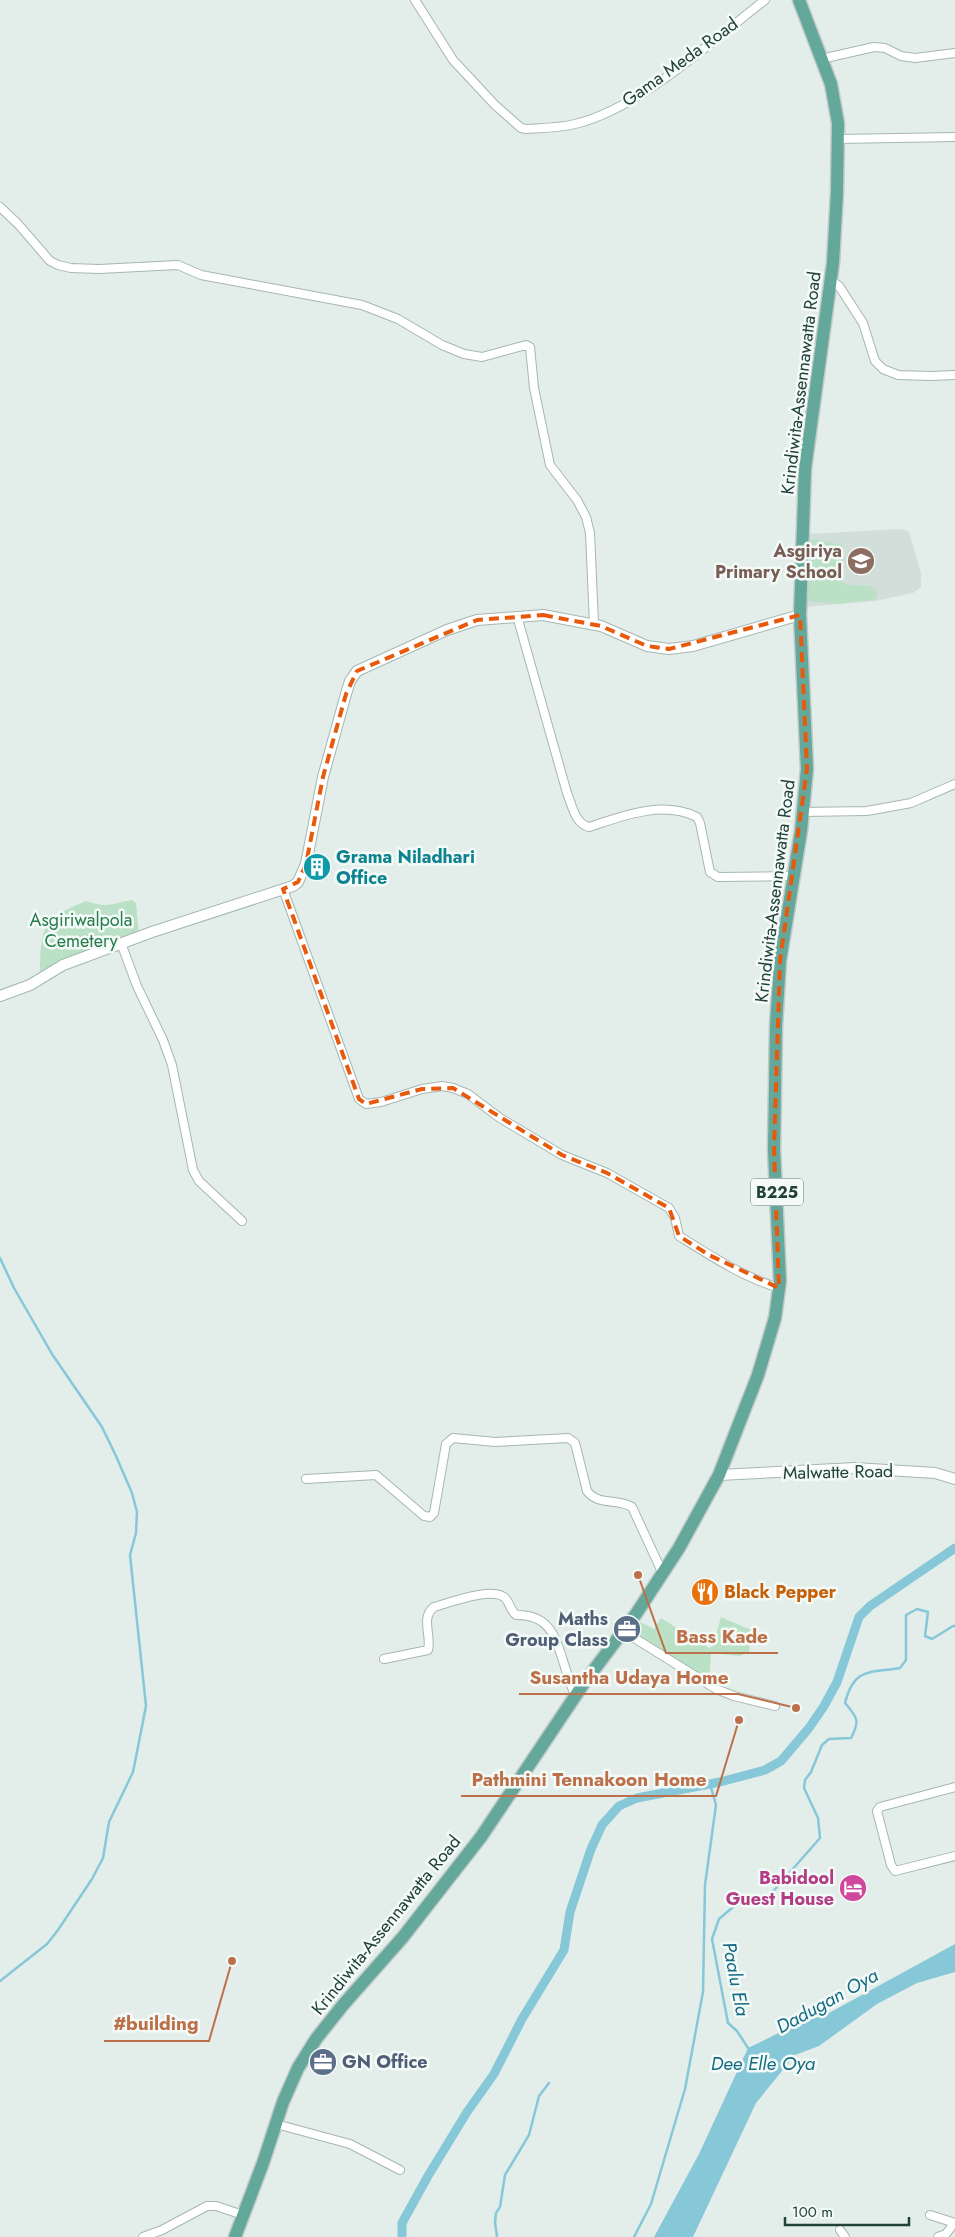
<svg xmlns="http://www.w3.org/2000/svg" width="955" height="2237" font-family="Jost,sans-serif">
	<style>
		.built { fill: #d1ded9 }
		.green { fill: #bae1c6 }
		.water { fill: #86c7d8 }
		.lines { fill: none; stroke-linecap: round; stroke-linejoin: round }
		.stream { stroke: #86c7d8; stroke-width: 2.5 }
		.canal { stroke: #86c7d8; stroke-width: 9 }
		.minor-casing { stroke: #a5b7b2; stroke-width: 10 }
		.tertiary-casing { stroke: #a5b7b2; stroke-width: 12 }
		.primary-casing { stroke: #c1cac8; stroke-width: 15 }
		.minor { stroke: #fff; stroke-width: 8 }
		.tertiary { stroke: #fff; stroke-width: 10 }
		.primary { stroke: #63a89a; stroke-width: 12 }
		.marked { fill: none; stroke: #e8590c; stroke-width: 4; stroke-dasharray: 10 6; stroke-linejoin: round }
		.labels { text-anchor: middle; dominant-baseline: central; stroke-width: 5; stroke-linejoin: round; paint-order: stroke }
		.shield { fill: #f4faf7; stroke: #607873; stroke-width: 1 }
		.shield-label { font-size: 16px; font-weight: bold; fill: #21413a }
		.street-label { font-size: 18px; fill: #21413a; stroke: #f4faf7 }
		.education-label { font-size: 18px; font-weight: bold; fill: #785e54; stroke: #f4faf7; text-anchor: end }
		.culture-label { font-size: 18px; font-weight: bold; fill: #0d838f; stroke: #f4faf7; text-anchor: start }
		.park-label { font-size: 18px; fill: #277c4c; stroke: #f4faf7 }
		.food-label { font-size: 18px; font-weight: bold; fill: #c56008; stroke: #f4faf7; text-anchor: start }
		.service-label { font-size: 18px; font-weight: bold; fill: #4e5e75; stroke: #f4faf7; text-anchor: end }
		.hotel-label { font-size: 18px; font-weight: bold; fill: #b23c85; stroke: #f4faf7; text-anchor: end }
		.water-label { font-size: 19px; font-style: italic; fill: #146b84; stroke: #f4faf7 }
		.leader { fill: none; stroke: #bc7049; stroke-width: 2 }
		.callout-dot { fill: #bc7049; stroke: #f4faf7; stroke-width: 2 }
		.callout-label { font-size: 19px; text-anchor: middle; font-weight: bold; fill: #bc7049; stroke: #f4faf7; stroke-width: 5; stroke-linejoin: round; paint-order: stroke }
	</style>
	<rect width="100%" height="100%" fill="#e3eeea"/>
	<path class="built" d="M902,529L909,532L921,573V587L913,593L875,601L806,607L808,534Z"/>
	<path class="green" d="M815,539L842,545C848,557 840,569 841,581L847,585L871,586L877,592V598L872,600L835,604L808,601L805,596L808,542Z
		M132,900L136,903L139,935L42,975L40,972C40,957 40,931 51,919C61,911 75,906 86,901C107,909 113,903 132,900Z
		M721,1617L751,1630L749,1652L740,1656L711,1653L709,1685L623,1631L633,1618L654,1629L661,1618L709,1648L713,1646Z"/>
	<path class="water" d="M955,1944V1972L917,1983L877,2004L819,2046L795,2055L756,2103L693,2237H654L699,2154L748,2048L795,2025L829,2013Z"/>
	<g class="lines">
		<path class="stream" d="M0,1258L14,1288L52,1354L102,1427L116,1456L132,1493L137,1512L136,1533L130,1555L146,1706L133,1772L109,1822L103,1858L92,1879L58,1930L47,1944L0,1981
			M748,2048L737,2031L728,2023L712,1939L719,1919L733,1907L742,1903H763L820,1838L818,1818L804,1788L805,1780L811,1772L822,1745L829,1739L851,1738C860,1721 858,1718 845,1703C854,1667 870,1673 900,1668L906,1660V1615L917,1609L928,1612L925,1636L932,1639L953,1626H955
			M497,2237L495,2222L496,2213L500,2207L505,2175L529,2135L539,2096L549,2083
			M634,2237L651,2204L685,2089L703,1992L705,1885L716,1805L710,1784"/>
		<path class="canal" d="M402,2237V2223L428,2176L467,2112L494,2074L522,2019L564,1950L570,1912L591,1849L602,1825L619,1806L637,1798L720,1782L765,1770L781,1761L809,1728L824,1706L837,1682L859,1617L870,1606L955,1548"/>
		<defs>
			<path id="minor" d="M415,0L453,60L495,105L521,128L526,129C542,128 559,128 575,124C639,109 713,40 765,0
				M821,59L874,47L885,48L901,56L915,58L955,53
				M838,139L955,137
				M0,207L18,224L50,261L58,265L71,268L99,269L178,265L201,275L362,305L398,319L442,345L464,354L482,357L526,345L530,347L534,388L550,465L577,500L586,517L590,533L594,624
				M831,280L839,286L863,323L875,361L883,369L898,375L931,376L955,375
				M517,616L567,793C572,805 575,824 589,827C623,816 662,800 697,817L700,823L710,872L718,877L794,876
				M803,812L867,811L911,803L955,784
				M283,889L359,1099L366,1104L381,1102L422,1089L442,1086L453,1088L468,1094L500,1118L562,1155L607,1173L669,1208L675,1218L679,1236C711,1256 743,1277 779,1288
				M121,943L137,986L163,1040L172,1065L193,1170L199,1181L242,1221
				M306,1479L376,1475L424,1516L430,1517L434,1513L446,1444L453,1438L495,1442L568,1438L575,1443L587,1491C598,1506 618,1498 632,1507L663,1574
				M623,1631L716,1689L734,1696L775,1706
				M384,1659L428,1650C432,1636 420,1618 434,1607C449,1603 495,1585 506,1599C510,1604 511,1611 516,1615C551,1614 556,1639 565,1667C568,1677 572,1687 575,1696
				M955,1787L880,1807L877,1811L891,1865L895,1871L955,1856
				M276,2124L350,2144L400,2170
				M930,2215L955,2223
				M840,2230L845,2237
				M143,2237L162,2230L207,2206H216L243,2215
				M938,2237L946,2234L954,2223"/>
			<path id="tertiary" d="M0,996L30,985L63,965L152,932L293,886L298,882L306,864L323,777L346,694L350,681L357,671L447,630L477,620L543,615L601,626L647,646L669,649L693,646L800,615
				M719,1475L855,1468L935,1473L955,1479"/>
			<path id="primary" d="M235,2237L263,2163L283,2102L298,2068L316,2039L343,2005L403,1937L481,1837L584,1683L636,1614L679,1548L719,1475L758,1375L775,1318L780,1281L774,1149L776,1026L780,961L801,831L807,769L800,615L805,469L833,263L837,192L838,123L831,84L799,0"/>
		</defs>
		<use href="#minor" class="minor-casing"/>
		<use href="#tertiary" class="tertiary-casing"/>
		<use href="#primary" class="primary-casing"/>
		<use href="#minor" class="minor"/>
		<use href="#tertiary" class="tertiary"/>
		<use href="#primary" class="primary"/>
	</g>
	<path class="marked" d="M543,615L601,626L647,646L669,649L800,615L807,769L780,961L774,1149L779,1288L709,1255L679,1236L669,1208L607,1173L562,1155L453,1088L422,1089L366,1104L359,1099L283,889L298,882L306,864L323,777L346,694L357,671L477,620Z"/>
	<defs>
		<symbol id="school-disc" viewBox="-11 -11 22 22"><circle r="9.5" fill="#8d6e63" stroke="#f4faf7"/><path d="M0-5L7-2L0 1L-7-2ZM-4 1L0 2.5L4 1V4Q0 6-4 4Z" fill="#fff"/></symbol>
		<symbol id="building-disc" viewBox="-11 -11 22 22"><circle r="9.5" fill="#0f9aa8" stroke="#f4faf7"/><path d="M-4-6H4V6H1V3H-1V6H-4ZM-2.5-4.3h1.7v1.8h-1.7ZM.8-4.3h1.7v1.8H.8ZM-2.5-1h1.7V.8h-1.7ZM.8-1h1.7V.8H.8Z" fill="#fff"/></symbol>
		<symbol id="restaurant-disc" viewBox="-11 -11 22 22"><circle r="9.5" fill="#e8710a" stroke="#f4faf7"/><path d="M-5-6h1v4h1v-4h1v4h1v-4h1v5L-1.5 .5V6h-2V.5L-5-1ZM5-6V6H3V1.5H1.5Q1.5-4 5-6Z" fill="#fff"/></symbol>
		<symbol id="office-disc" viewBox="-11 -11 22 22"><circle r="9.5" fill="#5c6f8a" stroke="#f4faf7"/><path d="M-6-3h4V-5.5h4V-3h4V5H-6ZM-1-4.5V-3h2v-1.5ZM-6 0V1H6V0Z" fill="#fff"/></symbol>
		<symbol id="hotel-disc" viewBox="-11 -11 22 22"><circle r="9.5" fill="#d1479c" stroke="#f4faf7"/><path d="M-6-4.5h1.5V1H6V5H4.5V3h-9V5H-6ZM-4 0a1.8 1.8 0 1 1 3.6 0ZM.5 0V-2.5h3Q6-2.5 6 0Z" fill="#fff"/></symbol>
	</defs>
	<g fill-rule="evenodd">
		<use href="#school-disc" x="845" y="545" width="32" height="32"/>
		<use href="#building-disc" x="301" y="851" width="32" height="32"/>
		<use href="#restaurant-disc" x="689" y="1576" width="32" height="32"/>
		<use href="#office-disc" x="611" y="1613" width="32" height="32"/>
		<use href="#hotel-disc" x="837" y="1872" width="32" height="32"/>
		<use href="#office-disc" x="307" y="2046" width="32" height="32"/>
	</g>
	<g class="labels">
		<rect class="shield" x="751" y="1178.5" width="52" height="27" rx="4"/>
		<g class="shield-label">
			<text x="777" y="1192">B225</text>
		</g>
		<g class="street-label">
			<text transform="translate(680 62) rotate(-36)">Gama Meda Road</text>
			<text transform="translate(801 383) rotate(-83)">Krindiwita-Assennawatta Road</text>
			<text transform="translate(775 891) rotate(-83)">Krindiwita-Assennawatta Road</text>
			<text transform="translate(838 1472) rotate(-1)">Malwatte Road</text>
			<text transform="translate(386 1925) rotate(-51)">Krindiwita-Assennawatta Road</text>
		</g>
		<g class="education-label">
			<text x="842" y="551">Asgiriya<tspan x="842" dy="21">Primary School</tspan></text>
		</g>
		<g class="culture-label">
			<text x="336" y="857">Grama Niladhari<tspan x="336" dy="21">Office</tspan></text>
		</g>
		<g class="park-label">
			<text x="81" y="920">Asgiriwalpola<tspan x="81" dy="21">Cemetery</tspan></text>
		</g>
		<g class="food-label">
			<text x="724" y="1592">Black Pepper</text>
		</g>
		<g class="service-label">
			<text x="608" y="1619">Maths<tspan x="608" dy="21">Group Class</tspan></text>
			<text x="342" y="2062" text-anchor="start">GN Office</text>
		</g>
		<g class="hotel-label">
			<text x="834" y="1878">Babidool<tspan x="834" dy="21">Guest House</tspan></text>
		</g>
		<g class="water-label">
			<text transform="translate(736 1979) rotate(79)">Paalu Ela</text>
			<text transform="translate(827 2001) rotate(-29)">Dadugan Oya</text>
			<text x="763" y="2063">Dee Elle Oya</text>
		</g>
	</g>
	<path class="leader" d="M638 1575L666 1653H778M796 1708L738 1694H519M739 1720L716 1796H461M232 1961L209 2041H104"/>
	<g class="callout-dot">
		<circle cx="638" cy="1575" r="5"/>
		<circle cx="796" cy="1708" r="5"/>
		<circle cx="739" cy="1720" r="5"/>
		<circle cx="232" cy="1961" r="5"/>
	</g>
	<g class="callout-label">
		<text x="722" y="1643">Bass Kade</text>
		<text x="629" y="1684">Susantha Udaya Home</text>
		<text x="589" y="1786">Pathmini Tennakoon Home</text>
		<text x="156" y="2030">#building</text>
	</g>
	<path d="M785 2217v8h124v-8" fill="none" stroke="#21413a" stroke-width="2.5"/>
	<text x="792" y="2217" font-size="15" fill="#21413a" stroke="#f4faf7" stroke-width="4" paint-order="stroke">100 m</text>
</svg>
